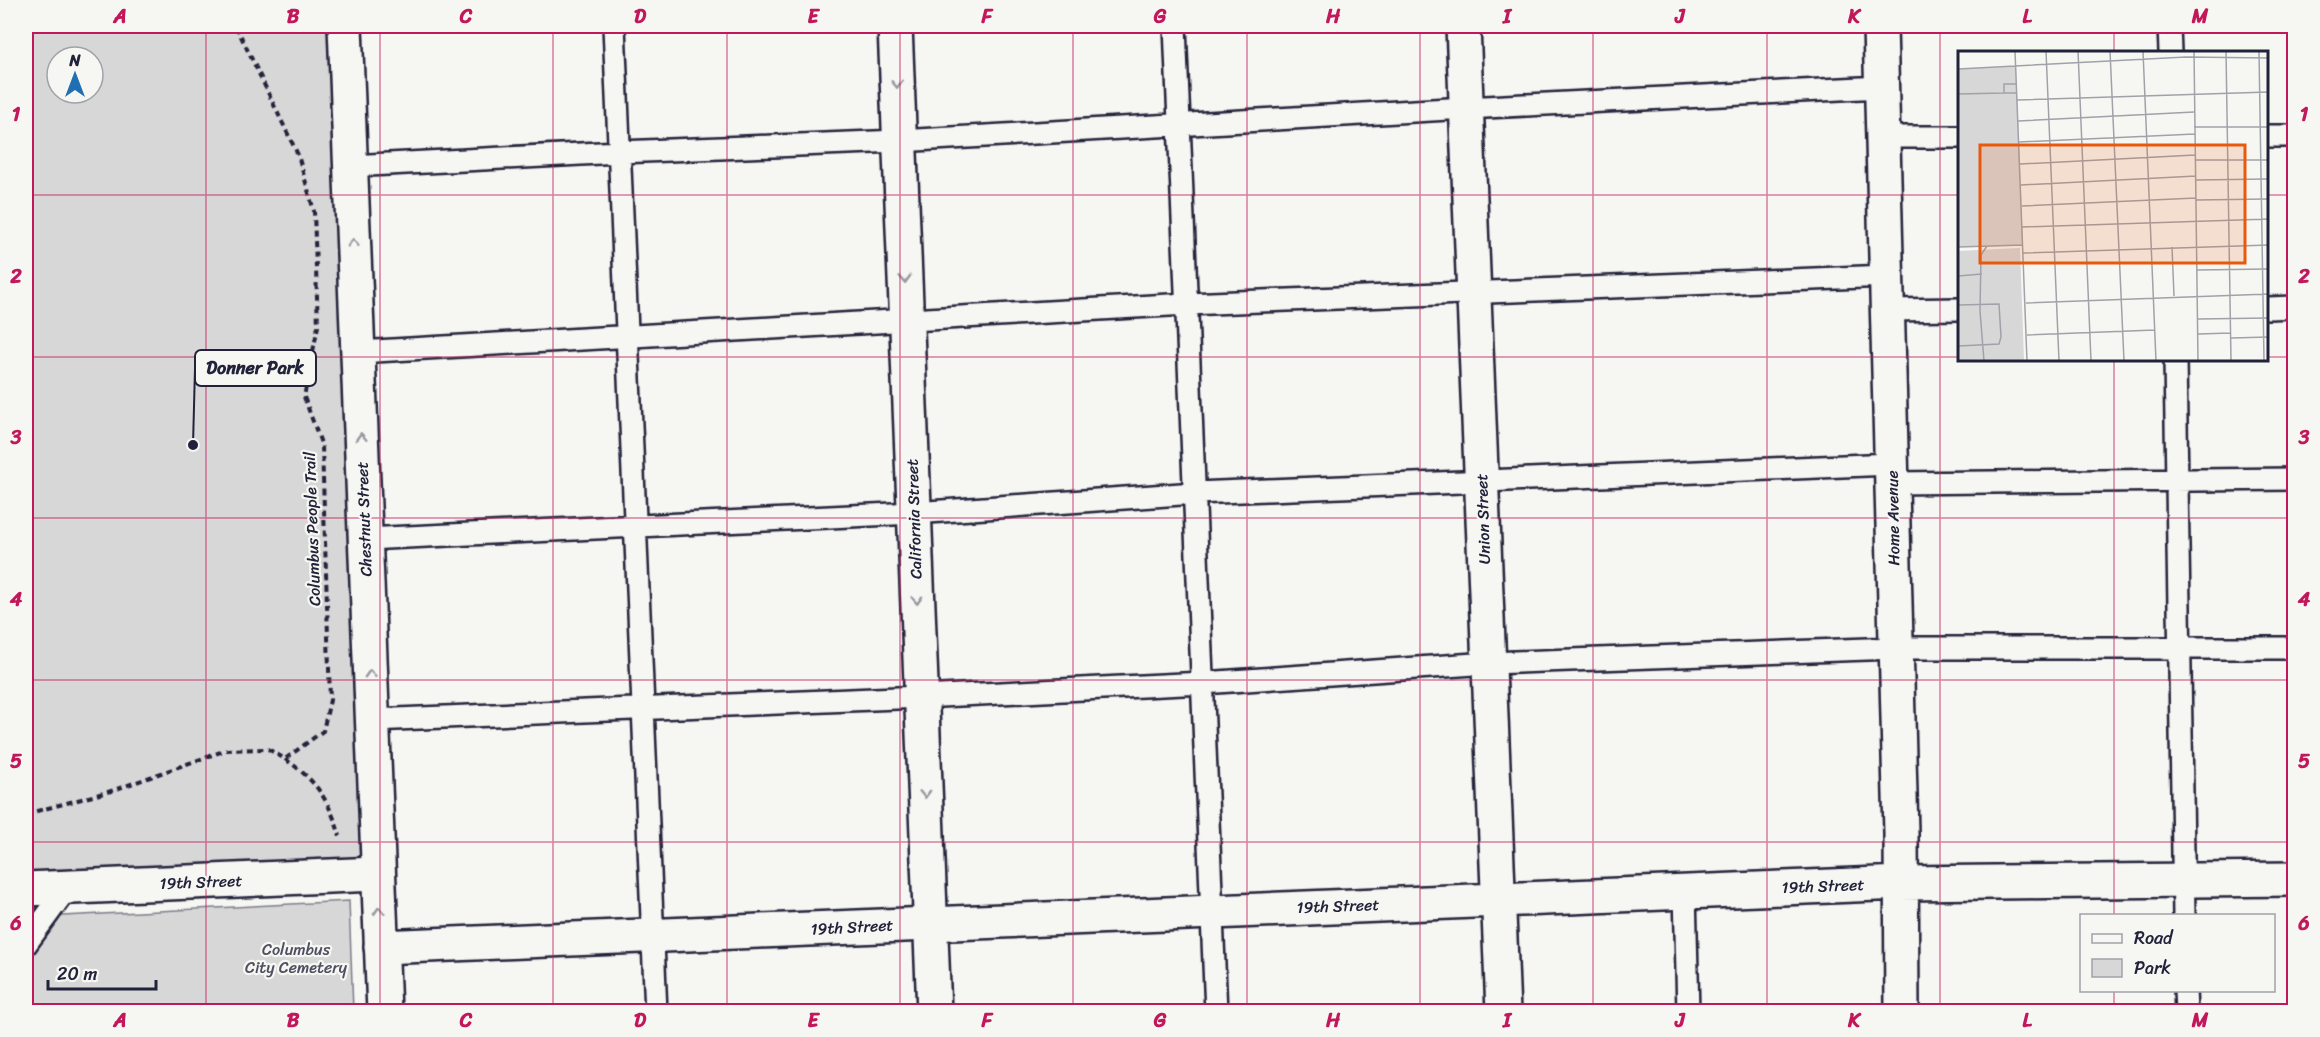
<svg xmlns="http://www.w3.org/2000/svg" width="2320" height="1037" font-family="Sriracha,sans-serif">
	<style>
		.green { fill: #d7d7d7; stroke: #7c7c89; stroke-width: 1.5; fill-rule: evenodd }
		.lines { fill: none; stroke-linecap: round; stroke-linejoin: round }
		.service-casing { stroke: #22223b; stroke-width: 26 }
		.minor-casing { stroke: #22223b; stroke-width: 38 }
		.tertiary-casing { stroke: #22223b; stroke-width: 38 }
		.path { stroke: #22223b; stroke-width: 4; stroke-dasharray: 6 4.5; stroke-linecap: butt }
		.service { stroke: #f6f6f2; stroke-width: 21 }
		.minor { stroke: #f6f6f2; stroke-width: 33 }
		.tertiary { stroke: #f6f6f2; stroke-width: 33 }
		.oneway { stroke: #9797a0 }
		.grid { fill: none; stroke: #c2185b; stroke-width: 1.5; stroke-opacity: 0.55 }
		.labels { text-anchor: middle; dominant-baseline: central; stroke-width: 4.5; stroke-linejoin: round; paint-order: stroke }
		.street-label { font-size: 16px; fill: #22223b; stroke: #f6f6f2 }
		.park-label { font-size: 16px; fill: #4f4f62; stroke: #f6f6f2 }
		.inset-road { fill: none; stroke: #a1a1a9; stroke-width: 1.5 }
		.view { fill: #e8590c; fill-opacity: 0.15; stroke: #e8590c; stroke-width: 3 }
		.inset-edge { fill: none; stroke: #22223b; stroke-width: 3 }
		.leader { fill: none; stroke: #22223b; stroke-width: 2 }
		.callout-dot { fill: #22223b; stroke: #f6f6f2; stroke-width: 2 }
		.callout { fill: #f6f6f2; stroke: #22223b; stroke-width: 2 }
		.callout-label { font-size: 18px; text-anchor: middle; font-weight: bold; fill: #22223b }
		.neatline { fill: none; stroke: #c2185b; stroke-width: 2 }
		.grid-label { font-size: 20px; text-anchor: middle; font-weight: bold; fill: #c2185b }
	</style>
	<rect width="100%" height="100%" fill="#f6f6f2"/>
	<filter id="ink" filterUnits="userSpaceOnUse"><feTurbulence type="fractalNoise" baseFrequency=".0167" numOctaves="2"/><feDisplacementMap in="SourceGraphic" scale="12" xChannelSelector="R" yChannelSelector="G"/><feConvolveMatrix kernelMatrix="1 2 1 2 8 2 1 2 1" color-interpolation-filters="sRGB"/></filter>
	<g filter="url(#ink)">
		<path class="green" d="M26,26H345L377,874L26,889ZM57,57H93V93H57Z
			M349,901L353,1011L26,1012V918Z"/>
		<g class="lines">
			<defs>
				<path id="service" d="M614,26L656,1012
					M1175,26L1216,1012
					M2169,26L2170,52
					M2268,136H2294
					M1883,137H1960
					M350,166L619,152L899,141L1466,108L1881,87
					M2268,308L2294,307
					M1887,310L1960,309
					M358,352L1187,304L1887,276
					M2175,360L2184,916
					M1892,483L2294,479
					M365,539L914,513L1195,493L1891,464
					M372,720L921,697L1203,683L1489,663L1896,648H2294
					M1685,892L1688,1012
					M26,944L67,888
					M2185,990L2186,1012"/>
				<path id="minor" d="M1463,26L1503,1012
					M1880,26L1901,833L1902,1012
					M26,889L377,874
					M381,947L1902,883L2294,879"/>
				<path id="tertiary" d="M345,26L384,1012
					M895,26L934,1012"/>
			</defs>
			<use href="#service" class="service-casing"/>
			<use href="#minor" class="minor-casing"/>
			<use href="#tertiary" class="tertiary-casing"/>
			<path class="path" d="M285,759C316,780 329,800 340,836
				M26,814L111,791L226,750L268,749L285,759L323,731L330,700L322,446L304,397L318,326L314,211L298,155L236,26"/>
			<use href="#service" class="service"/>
			<use href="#minor" class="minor"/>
			<use href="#tertiary" class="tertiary"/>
		</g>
		<defs><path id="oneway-chevron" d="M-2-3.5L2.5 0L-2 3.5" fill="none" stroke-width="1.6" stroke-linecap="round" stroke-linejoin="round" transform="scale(1.5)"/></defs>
		<g class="oneway">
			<use href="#oneway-chevron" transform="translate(897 84) rotate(88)"/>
			<use href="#oneway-chevron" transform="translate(353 243) rotate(-92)"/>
			<use href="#oneway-chevron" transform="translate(905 279) rotate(88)"/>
			<use href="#oneway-chevron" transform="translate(361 437) rotate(-92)"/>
			<use href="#oneway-chevron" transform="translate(917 600) rotate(88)"/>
			<use href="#oneway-chevron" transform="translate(370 674) rotate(-92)"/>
			<use href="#oneway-chevron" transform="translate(925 794) rotate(88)"/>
			<use href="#oneway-chevron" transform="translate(379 911) rotate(-92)"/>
		</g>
	</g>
	<path class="grid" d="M206,26V1012M380,26V1012M553,26V1012M727,26V1012M900,26V1012M1073,26V1012M1247,26V1012M1420,26V1012M1593,26V1012M1767,26V1012M1940,26V1012M2114,26V52M26,195H1960M2268,195H2294M26,357H1960M2268,357H2294M2114,360V916M26,518H2294M26,680H2294M26,842H2294M2114,990V1012"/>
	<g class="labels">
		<g class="street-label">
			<text transform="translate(1893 518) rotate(-91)">Home Avenue</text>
			<text transform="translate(364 519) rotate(-92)">Chestnut Street</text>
			<text transform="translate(914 519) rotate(-92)">California Street</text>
			<text transform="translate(1483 519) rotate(-92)">Union Street</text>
			<text transform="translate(312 529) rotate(-92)">Columbus People Trail</text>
			<text transform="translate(201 882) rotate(-2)">19th Street</text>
			<text transform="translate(1823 886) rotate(-2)">19th Street</text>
			<text transform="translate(1338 906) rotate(-2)">19th Street</text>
			<text transform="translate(852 927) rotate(-3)">19th Street</text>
		</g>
		<g class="park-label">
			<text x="296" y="949">Columbus<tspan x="296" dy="18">City Cemetery</tspan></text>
		</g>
	</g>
	<g transform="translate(1958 51)">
		<rect width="310" height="310" fill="#f6f6f2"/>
		<path d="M58,15L65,194L0,196V18ZM62,197L66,310H0V200Z" fill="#d7d7d7"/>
		<path class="inset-road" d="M57,0L69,310M88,0L101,310M120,0L133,310M152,0L166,310M185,0L198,310M236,0L240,310M268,0L273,310M301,0L306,310M0,18L228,6L311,7M59,33H46V42H59M0,43L46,42M59,49L311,41M60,70L236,61M236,76H311M61,91L237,83M237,109H311M62,113L237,104M238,129L311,128M63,134L238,125M238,149L311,148M64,155L238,147M64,176L311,168M0,196L65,194M214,196L216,245M65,202L311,194M239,219L311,218M0,225L24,223M68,252L311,243M0,254L41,253L43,286L41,293L0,295M240,268L311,267M240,283L273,282M69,284L197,279M273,287L311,286M26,310L22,260L23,204L29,195"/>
		<path class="view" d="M22,94H287V212H22Z"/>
		<rect width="310" height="310" class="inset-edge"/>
	</g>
	<path class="leader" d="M193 445L195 368"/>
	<circle class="callout-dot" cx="193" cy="445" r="6"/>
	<rect class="callout" x="195" y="350" width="121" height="36" rx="6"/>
	<g class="callout-label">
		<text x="255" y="374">Donner Park</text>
	</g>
	<rect width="2320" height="1037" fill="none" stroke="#f6f6f2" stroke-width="66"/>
	<rect x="2080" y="914" width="195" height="78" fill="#f6f6f2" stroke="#a1a1a9" stroke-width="1.5"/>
	<rect x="2092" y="934" width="30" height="9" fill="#f6f6f2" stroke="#a1a1a9" stroke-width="1.5"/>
	<text x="2134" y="944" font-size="18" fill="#22223b">Road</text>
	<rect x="2092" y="959" width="30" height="18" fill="#d7d7d7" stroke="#a1a1a9" stroke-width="1.5"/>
	<text x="2134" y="974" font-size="18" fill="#22223b">Park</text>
	<g transform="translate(75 75)"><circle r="28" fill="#f6f6f2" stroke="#a1a1a9" stroke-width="1.5"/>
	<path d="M0-4.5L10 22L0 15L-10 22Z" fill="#1f6fb2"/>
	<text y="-9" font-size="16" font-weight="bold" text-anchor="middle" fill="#22223b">N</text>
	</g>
	<path d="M48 980v9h108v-9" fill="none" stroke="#22223b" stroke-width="3"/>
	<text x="57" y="980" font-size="18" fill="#22223b" stroke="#f6f6f2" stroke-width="4.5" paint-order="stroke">20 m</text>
	<rect x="33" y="33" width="2254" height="971" class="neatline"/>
	<g class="grid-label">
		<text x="120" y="23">A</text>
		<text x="293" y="23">B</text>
		<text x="466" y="23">C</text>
		<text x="640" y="23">D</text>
		<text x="813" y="23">E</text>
		<text x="987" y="23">F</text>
		<text x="1160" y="23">G</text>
		<text x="1333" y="23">H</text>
		<text x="1507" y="23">I</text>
		<text x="1680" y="23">J</text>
		<text x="1854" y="23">K</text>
		<text x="2027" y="23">L</text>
		<text x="2200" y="23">M</text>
		<text x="16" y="121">1</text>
		<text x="2304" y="121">1</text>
		<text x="16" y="283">2</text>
		<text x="2304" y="283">2</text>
		<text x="16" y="444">3</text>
		<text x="2304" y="444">3</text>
		<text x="16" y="606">4</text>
		<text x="2304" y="606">4</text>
		<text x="16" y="768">5</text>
		<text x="2304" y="768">5</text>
		<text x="16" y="930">6</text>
		<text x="2304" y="930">6</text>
		<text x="120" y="1027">A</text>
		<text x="293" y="1027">B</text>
		<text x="466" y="1027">C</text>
		<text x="640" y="1027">D</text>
		<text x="813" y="1027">E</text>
		<text x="987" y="1027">F</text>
		<text x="1160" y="1027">G</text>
		<text x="1333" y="1027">H</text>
		<text x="1507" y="1027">I</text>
		<text x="1680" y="1027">J</text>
		<text x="1854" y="1027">K</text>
		<text x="2027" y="1027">L</text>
		<text x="2200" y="1027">M</text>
	</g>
</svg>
